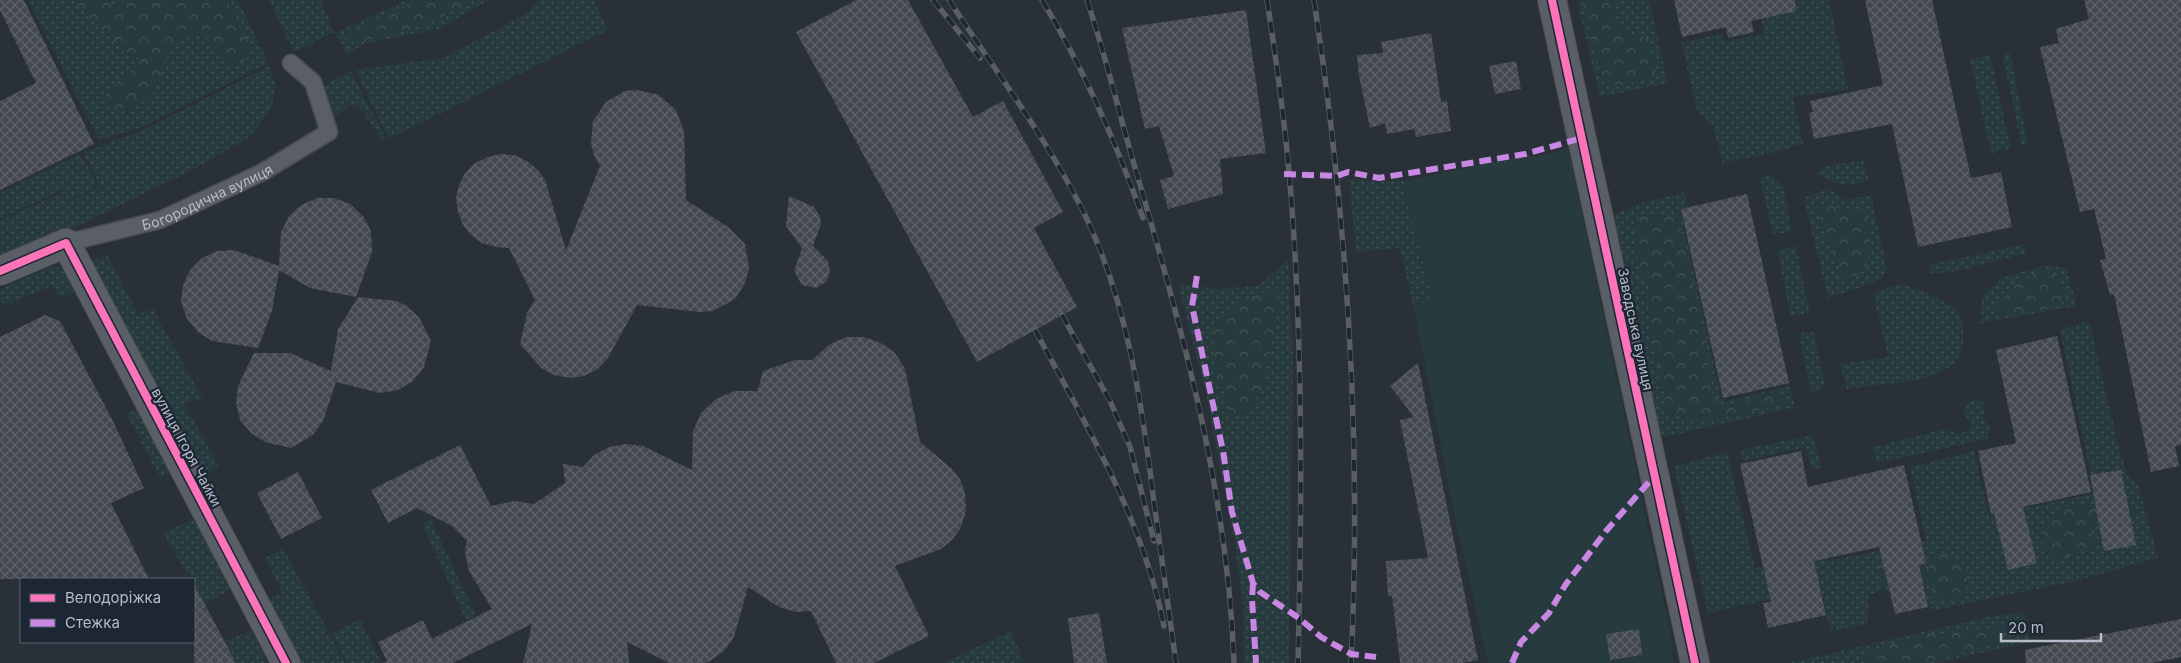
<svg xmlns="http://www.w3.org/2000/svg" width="2181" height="663" font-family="Inter,sans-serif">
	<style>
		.grass { fill: url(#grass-dots) }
		.forest { fill: url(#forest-crowns) }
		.pitch { fill: #273a3e }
		.building { fill: url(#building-cross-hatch) }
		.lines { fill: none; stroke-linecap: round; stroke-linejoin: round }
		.service-casing { stroke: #484c53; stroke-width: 19 }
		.minor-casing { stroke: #484c53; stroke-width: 30 }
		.service { stroke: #5a5e66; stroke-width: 16 }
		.minor { stroke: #5a5e66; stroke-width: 28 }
		.rail-casing { stroke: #595d64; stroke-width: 5.5 }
		.rail { stroke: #1d2633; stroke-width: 4; stroke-dasharray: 11; stroke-linecap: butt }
		.quiet { stroke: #c787e3; stroke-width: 6; stroke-dasharray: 12 6; stroke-linecap: butt }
		.cycleway-casing { stroke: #1d2633; stroke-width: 11 }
		.cycleway { stroke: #fb73b8; stroke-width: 8 }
		.labels { text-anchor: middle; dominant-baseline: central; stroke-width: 4.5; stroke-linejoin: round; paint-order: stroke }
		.street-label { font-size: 14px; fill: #b4bcc9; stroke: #1d2633 }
	</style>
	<defs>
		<pattern id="grass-dots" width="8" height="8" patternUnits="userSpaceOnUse" patternTransform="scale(1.25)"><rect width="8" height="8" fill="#273a3e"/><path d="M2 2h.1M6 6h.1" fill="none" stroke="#445559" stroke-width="1.8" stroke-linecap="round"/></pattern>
		<pattern id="forest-crowns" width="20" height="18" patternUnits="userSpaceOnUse" patternTransform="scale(1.25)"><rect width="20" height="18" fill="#273a3e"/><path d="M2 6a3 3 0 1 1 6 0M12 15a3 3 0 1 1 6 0" fill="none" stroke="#445559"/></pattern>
		<pattern id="building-cross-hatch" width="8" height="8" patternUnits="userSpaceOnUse" patternTransform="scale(1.25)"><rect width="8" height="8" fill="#444950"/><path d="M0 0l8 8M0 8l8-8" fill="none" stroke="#5d6168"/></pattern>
	</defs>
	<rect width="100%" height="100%" fill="#2a3038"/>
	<path class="grass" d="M28,0H238L268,63L145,126L99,140Z
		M269,0H321L334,32L294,52Z
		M407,0H489L439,29L364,44L347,55L336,33Z
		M538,0H594L608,30L389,139L355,70L443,58L529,12Z
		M1577,0H1649L1668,83L1600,97Z
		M1758,0H1829L1848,89L1793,97L1803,144L1763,155L1722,163L1713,126L1698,113L1681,43L1722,33L1725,42L1764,34Z
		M2010,52L2028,145L2022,146L2002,54Z
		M1990,55L2011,148L1991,153L1970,60Z
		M269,66L276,85L272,106L251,136L187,173L76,227L59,231L0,255V221L62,192L67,203L98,188L96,176L83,153L147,128Z
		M351,71L386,139L381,141L363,111L356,105L349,106L331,120L319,92L331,81Z
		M80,154L94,177L95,188L67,201L62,190L0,219V193Z
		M1863,161L1869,180C1843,188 1840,186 1816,173L1832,164Z
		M1768,174L1781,183L1784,189L1792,232L1773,234L1760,178Z
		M1349,179L1380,182L1405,181L1406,199L1433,300L1413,305L1400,248L1356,252Z
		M1829,188L1844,200L1871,195L1887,268L1883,277L1867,285L1828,298L1804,198Z
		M1685,192L1688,206L1680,209L1722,402L1790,386L1795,407L1661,438L1614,215L1641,203Z
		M2025,244L2027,253L1953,272L1932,273L1929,265Z
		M1796,246L1810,313L1791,317L1777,250Z
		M107,255L138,314L153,309L203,399L184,403L219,466L204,477L90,261Z
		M1288,260L1293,355L1289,663H1244L1243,603L1235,545L1206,393L1178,284L1218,289L1258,286Z
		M2047,265L2066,268L2077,306L1981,323L1982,296L2001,278Z
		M50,267L63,268L77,290L61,298L51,286L6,305L0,301V289Z
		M1900,283C1915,289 1947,299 1958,312C1964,319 1963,333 1963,342C1963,352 1954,365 1945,370C1923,383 1874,385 1847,389L1840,364L1888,357L1873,294Z
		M2089,321L2120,453L2128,476L2138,484L2158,558L2076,581L1930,611L1923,581L1869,594L1867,624L1830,631L1821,588L1708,613L1674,466L1727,452L1755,568L1827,554L1828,561L1926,541L1910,467L1974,451L1989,516L2095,493L2060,330Z
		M1803,332H1813L1815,336L1824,383L1819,391L1811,392L1799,335Z
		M1978,399L1986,406L1982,418L1991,427L1987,439L1877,463L1873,447L1944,429L1957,434L1968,431L1972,423L1963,414L1967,403Z
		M140,409L171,473L160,478L126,413Z
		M1814,435L1821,468L1812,470L1806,447L1743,461L1740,450Z
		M430,518L476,615L466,620L423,526Z
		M195,519L230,590L204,605L197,595L200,593L189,572L186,573L163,532Z
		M283,548L345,663H301L267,600L282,592L265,558Z
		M2025,613L2029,642L1938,663H1789L1996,615Z
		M360,619L381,663H347L332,634Z
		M251,631L267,663H237L225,641Z
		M1011,631L1023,661L1018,663H944Z"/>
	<path class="forest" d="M73,0H103L112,5L131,0H227L249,43L250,55L243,62L230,64L221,56L205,34C199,32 196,33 190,36C161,52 167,68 153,92C148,101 130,111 120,111C114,112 107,106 104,102C103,87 134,76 141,60L119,47Z
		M417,0H474C439,21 397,35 358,43L350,42L345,38L354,30Z
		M1582,0H1617L1612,9L1620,30L1648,39L1655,59L1656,77L1619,86L1602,80L1590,38Z
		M1817,202L1838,208L1866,210C1872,234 1872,246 1865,269L1847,280L1835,261L1817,211Z
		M1663,215H1678L1706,341L1711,390L1722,408L1779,390L1785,396L1784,405L1723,418H1689L1669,416L1651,334L1646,284L1635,250L1634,218Z
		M2054,269L2065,289L2066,301L2037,311L2003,315L1997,308C2013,284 2025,273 2054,269Z
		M1274,287L1282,290L1262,389L1246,416L1232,415C1224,392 1204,341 1218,319C1222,313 1233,306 1239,303C1251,296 1263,294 1274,287Z
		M2086,504L2132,505L2138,516L2096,519L2090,530L2094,547L2056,561L2041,540L2045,521L2062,508Z
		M1932,553H1950L1971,579L1962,598L1934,601L1929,578L1879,588L1878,564L1897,560L1908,566L1929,569Z
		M2014,621L2021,623L2017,637L1925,663H1866L1862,661L1873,650L1926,634L1977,631Z"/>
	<path class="pitch" d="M1568,147L1672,642L1673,663H1488L1456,521L1413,305L1433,300L1406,199L1405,181L1493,162L1551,154Z"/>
	<path class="building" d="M0,0H24L94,144L0,190V101L36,83L0,10Z
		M856,0H908L973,117L1003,101L1063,212L1034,228L1077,307L977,362L796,32Z
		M1674,0H1795L1796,11L1751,21L1754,32L1728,38L1726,27L1682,37Z
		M1865,0H1932L1971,178L2001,172L2012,227L1918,247L1892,124L1814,139L1809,113L1813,112L1810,101L1883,85Z
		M2084,0H2181V445L2175,446L2179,466L2151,472L2114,294L2110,295L2100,260L2106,259L2094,209L2080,212L2040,47L2059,43L2056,29L2089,19Z
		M1246,10L1266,153L1220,159L1223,194L1168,209L1160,180L1174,176L1159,126L1145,129L1122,28Z
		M1431,33L1441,102L1447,101L1451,131L1416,137L1414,129L1387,134L1385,123L1370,128L1359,76L1357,55L1383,53L1381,42Z
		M1516,61L1521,89L1495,94L1489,66Z
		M637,90L659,95L676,110L684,131L686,200L728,227L745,244L749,268L745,283L735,299L713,311L700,312L637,305L608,358L598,369L584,376L570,378L554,375L541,368L520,344L527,313L535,300L509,248L496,247L482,243L471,235L463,225L458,212L456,198L459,185L465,173L475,163L488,157L501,154L514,155L527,161L537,169L545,180L566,250L600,166L594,155L591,144L593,121L606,102L625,91Z
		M1747,194L1789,383L1723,398L1681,209Z
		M789,196L814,207L820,216L821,224L813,246L828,261L830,272L826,282L816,288L802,285L794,271L802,248L786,226Z
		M317,198H334L350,204L363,216L371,231L372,252L356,297L310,288L279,270L272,311L258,348L212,341L198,332L187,319L181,302L183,285L190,270L202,258L217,251L234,250L279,266L281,232L289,216L301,205Z
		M358,297L396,301L405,305L419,317L431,341L424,367L413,381L398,390L380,393L336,382L323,421L313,435L291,448L265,442L251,433L240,420L236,403L238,386L254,353H290L331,371L338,329Z
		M45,315L60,321L112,419L144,488L111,503L149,579H0V337Z
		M2057,336L2091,492L2023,507L2037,563L2008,570L1994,513L1991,514L1978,451L2016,443L1996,350Z
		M847,337H864L881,343L895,353L905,369L920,442L951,468L960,479L965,493L966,511L961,527L953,539L941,549L895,566L929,636L874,663H836L811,611L796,612L779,607L748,587L734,637L724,651L710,661L704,663H669L627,642L629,663H523L532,624L453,663H382L387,661L378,642L423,620L432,639L492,609L469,571L465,552L467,541L452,526L417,508L388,523L371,490L460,445L491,506L515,501L534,504L565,483L563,464L583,467L594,455L609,447L626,444L643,446L692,470L693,431L701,413L716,399L734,391H757V393L763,371L795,360H812L830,344Z
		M1418,363L1478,660L1462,663H1400L1392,596H1388L1386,561L1428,558L1400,420L1414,417L1390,386Z
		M1801,451L1808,487L1904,465L1926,563L1919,565L1928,607L1895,614L1879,547L1814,561L1826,615L1768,628L1763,603L1771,602L1740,464Z
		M2121,470L2136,545L2104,551L2090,475Z
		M298,472L322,518L281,539L257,493Z
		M194,584L236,663H194Z
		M1099,613L1107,663H1074L1068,618Z
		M2181,619V657L2151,663H2026L2025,650Z
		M1639,629L1642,655L1610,660L1606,634Z"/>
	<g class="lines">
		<defs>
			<g id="service">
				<path id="s1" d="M66,243L160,220L261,173L329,132L313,82L291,63"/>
			</g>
			<path id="minor" d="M1552,0L1695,663
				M0,271L66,243L286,663"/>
		</defs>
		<use href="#service" class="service-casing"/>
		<use href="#minor" class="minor-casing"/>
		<use href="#service" class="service"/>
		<use href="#minor" class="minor"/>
		<defs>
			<path id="rail" d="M933,0L980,58
				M949,0C993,68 1044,134 1081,207C1126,296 1141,397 1153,495C1161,551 1168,607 1176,663
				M1042,0C1084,69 1116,142 1143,218
				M1087,0C1106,56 1119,114 1136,171C1183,331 1228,495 1234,663
				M1267,0C1277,65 1286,129 1291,195C1303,350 1302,507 1298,663
				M1314,0C1347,217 1362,443 1351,663
				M1062,315L1110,401L1130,447L1154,541
				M1035,330C1086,424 1143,520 1164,626"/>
		</defs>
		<use href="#rail" class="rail-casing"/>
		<use href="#rail" class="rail"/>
		<path class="quiet" d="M1284,174L1337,176L1348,172L1379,178L1525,154L1582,138
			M1197,276L1192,306L1223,451L1232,512L1253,583L1260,592L1299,618L1321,637L1351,654L1376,657
			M1253,583L1252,599L1256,663
			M1512,663L1521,642L1549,613L1566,584L1606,531L1655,475"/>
		<defs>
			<path id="cycleway" d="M1552,0L1695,663
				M0,271L66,243L286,663"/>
		</defs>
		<use href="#cycleway" class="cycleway-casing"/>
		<use href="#cycleway" class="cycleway"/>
	</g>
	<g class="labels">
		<g class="street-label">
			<text stroke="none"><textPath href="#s1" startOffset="149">Богородична вулиця</textPath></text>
			<text transform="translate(1636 329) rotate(78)">Заводська вулиця</text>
			<text transform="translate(187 447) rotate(62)">вулиця Ігоря Чайки</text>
		</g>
	</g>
	<rect x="20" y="578" width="175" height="65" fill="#1d2633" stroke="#59626f"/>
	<rect x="30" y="594" width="25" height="8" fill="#fb73b8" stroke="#59626f"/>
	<text x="65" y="603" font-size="15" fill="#b4bcc9">Велодоріжка</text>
	<rect x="30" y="619" width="25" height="8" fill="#c787e3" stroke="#59626f"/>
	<text x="65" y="628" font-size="15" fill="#b4bcc9">Стежка</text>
	<path d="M2001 633v8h100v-8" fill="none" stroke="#b4bcc9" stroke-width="2.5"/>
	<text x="2008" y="633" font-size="15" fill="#b4bcc9" stroke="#1d2633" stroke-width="4" paint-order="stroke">20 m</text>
</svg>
